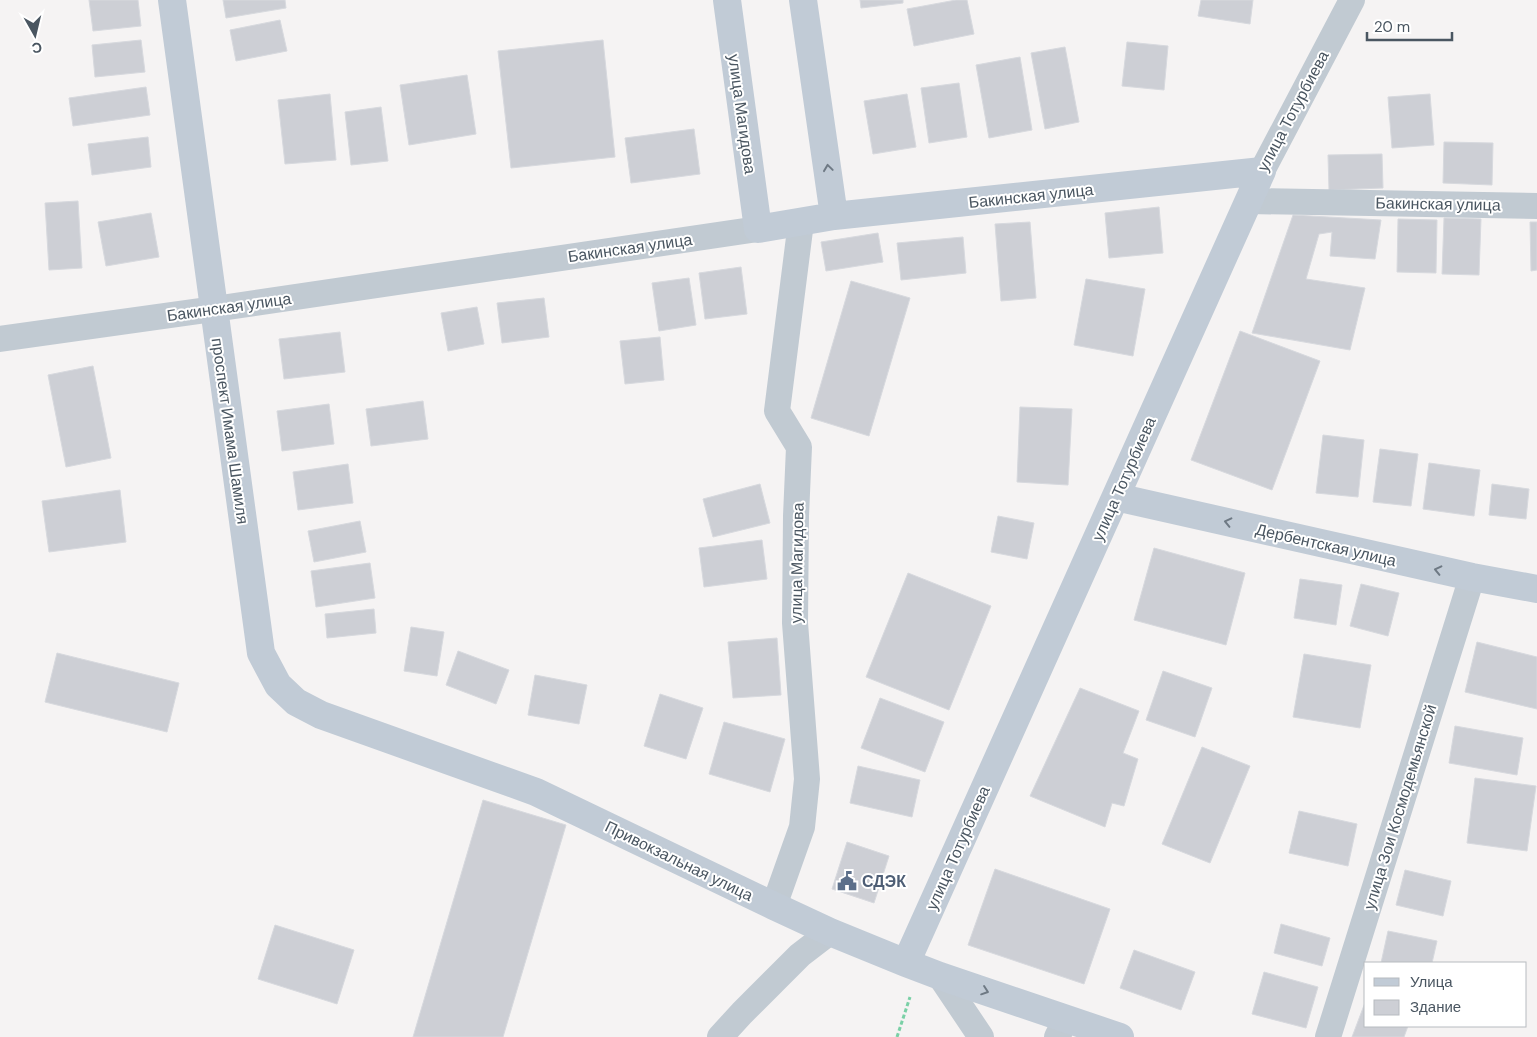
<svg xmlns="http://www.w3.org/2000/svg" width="1537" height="1037" font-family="'DM Sans',sans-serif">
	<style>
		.building { fill: #cdcfd5; stroke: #d7d9de }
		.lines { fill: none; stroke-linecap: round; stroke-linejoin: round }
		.path { stroke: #7ad0a6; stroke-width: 3; stroke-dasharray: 4 2.5; stroke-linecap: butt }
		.minor { stroke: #c1cad2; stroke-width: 26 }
		.secondary { stroke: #c1cbd6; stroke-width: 28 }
		.oneway { stroke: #6e7984 }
		.labels { text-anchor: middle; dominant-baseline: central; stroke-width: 4; stroke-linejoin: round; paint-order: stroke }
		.street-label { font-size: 16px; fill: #4a5661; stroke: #fff }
		.service-label { font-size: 16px; font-weight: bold; fill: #4e5e75; stroke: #fff; text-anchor: start }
	</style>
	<rect width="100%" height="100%" fill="#f5f3f3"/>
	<path class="building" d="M89,0H138L141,26L93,31Z
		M223,0H285L286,8L226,18Z
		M860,0H903V3L861,8Z
		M956,0H967L974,34L914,46L907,9Z
		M1201,0H1253L1250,24L1198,16Z
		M280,20L287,51L236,61L230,30Z
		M141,40L145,72L95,77L92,45Z
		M603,40L615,157L511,168L498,51Z
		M1127,42L1168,46L1164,90L1122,86Z
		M1065,47L1079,122L1045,129L1031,53Z
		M1020,57L1032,130L989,138L976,65Z
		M467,75L476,134L409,145L400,85Z
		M959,83L967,137L929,143L921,88Z
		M146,87L150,115L73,126L69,98Z
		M330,94L336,160L285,164L278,100Z
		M907,94L916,147L873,154L864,101Z
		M1430,94L1434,145L1392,148L1388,97Z
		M381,107L388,161L351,165L345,112Z
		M694,129L700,174L631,183L625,138Z
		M148,137L151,167L92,175L88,144Z
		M1444,142L1493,143L1492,185L1443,183Z
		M1382,154L1383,188L1329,190L1328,155Z
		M78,201L82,268L49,270L45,203Z
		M1159,207L1163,253L1109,258L1105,213Z
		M151,213L159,257L106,266L98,222Z
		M1293,215L1381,220L1375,259L1330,256L1332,232L1319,234L1306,279L1365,288L1350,350L1252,333Z
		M1444,218L1481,219L1479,275L1442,274Z
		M1398,219L1437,220L1436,273L1397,272Z
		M1030,222L1036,298L1001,301L995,224Z
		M1530,222H1537V270L1531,271Z
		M878,233L883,262L826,271L821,242Z
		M963,237L966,273L901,280L897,243Z
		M741,267L747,314L705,319L699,273Z
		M689,278L696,325L659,331L652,283Z
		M1086,279L1145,289L1133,356L1074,345Z
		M851,281L910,298L869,436L811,418Z
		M544,298L549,337L502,343L497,303Z
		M477,307L484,344L448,351L441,313Z
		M1240,331L1320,361L1272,490L1191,460Z
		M340,332L345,372L284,379L279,339Z
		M660,337L664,380L625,384L620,341Z
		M93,366L111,458L66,467L48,375Z
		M423,401L428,439L371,446L366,409Z
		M329,404L334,444L282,451L277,411Z
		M1020,407L1072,409L1068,485L1017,482Z
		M1323,435L1364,440L1358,497L1316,493Z
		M1380,449L1418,454L1411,506L1373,502Z
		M1429,463L1480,470L1474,516L1423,509Z
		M348,464L353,503L298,510L293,472Z
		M760,484L770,523L713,537L703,499Z
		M1492,484L1529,489L1526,519L1489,515Z
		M120,490L126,542L49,552L42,501Z
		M998,516L1034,523L1027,559L991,552Z
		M360,521L366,552L314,562L308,531Z
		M762,540L767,579L704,587L699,548Z
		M1154,548L1245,573L1226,645L1134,620Z
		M370,563L375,598L316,607L311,571Z
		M908,573L991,606L949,710L866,677Z
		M1300,579L1342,585L1336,625L1294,618Z
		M1361,584L1399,593L1388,636L1350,626Z
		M374,609L376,633L327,638L325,614Z
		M411,627L444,632L437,676L404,671Z
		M777,638L781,695L733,698L728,642Z
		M1477,642L1537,657V709L1465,692Z
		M458,651L509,670L496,704L446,685Z
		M57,653L179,683L167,732L45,702Z
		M1304,654L1371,665L1360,728L1293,717Z
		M1163,671L1212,688L1195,737L1146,720Z
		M535,675L587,685L579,724L528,715Z
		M1080,688L1139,711L1123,753L1138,759L1124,806L1112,803L1105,827L1030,796Z
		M660,694L703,708L686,759L644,746Z
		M880,698L944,722L925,772L861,748Z
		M724,722L785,739L770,792L709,774Z
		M1455,726L1523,738L1517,775L1449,763Z
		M1202,747L1250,766L1210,863L1162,844Z
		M858,766L920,780L912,817L850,803Z
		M1475,778L1536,786L1527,851L1467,843Z
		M483,800L566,825L503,1037H413Z
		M1299,811L1357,824L1348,866L1289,853Z
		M847,842L889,856L874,903L832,889Z
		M995,869L1110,909L1084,984L968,945Z
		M1405,870L1451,881L1443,916L1396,905Z
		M1281,924L1330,938L1322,966L1274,953Z
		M275,925L354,950L337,1004L258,979Z
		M1388,931L1437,941L1432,963H1381Z
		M1134,950L1195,972L1181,1010L1120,988Z
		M1264,972L1318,987L1306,1028L1252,1014Z
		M1366,1000V1026H1408L1404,1037H1352Z"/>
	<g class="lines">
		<path class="path" d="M897,1037L910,997"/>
		<path class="minor" d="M1262,171L1352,0
			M1249,201L1537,206
			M0,339L214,309L758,229
			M774,906L802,827L807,779L795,623L796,516L799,447L777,411L801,222
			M940,976L981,1037
			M720,1037L742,1013L800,955L830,932
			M1057,1037L1066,1019
			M1328,1037L1472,577"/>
		<path class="secondary" d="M172,0L261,653L278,685L296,702L321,715L536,792L774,906L830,932L906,963L940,976L1120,1037
			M727,0L758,229L834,216L1262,171L906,963
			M803,0L834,216
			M1116,497L1472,577L1537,589"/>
	</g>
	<defs><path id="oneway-chevron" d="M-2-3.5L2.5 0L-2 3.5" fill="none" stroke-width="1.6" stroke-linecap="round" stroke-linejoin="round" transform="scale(1.25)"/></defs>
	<g class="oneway">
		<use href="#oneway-chevron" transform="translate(828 168) rotate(-98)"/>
		<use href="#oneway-chevron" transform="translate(1228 522) rotate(-167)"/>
		<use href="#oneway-chevron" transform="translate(1438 570) rotate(-167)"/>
		<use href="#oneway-chevron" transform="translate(985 991) rotate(19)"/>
	</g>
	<defs>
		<symbol id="civic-bare" viewBox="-9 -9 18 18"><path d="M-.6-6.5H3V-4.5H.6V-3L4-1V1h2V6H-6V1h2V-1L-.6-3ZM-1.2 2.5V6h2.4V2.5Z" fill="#5c6f8a" stroke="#fff" stroke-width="2.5" paint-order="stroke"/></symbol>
	</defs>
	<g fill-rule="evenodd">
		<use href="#civic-bare" x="833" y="867" width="28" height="28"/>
	</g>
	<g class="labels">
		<g class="street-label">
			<text transform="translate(1293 111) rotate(-62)">улица Тотурбиева</text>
			<text transform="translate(742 114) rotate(82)">улица Магидова</text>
			<text transform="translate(1031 196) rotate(-6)">Бакинская улица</text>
			<text transform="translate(1438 204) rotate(1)">Бакинская улица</text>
			<text transform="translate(630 248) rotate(-8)">Бакинская улица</text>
			<text transform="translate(229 307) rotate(-8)">Бакинская улица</text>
			<text transform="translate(230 431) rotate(82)">проспект Имама Шамиля</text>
			<text transform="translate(1124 479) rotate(-66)">улица Тотурбиева</text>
			<text transform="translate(1326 545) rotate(13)">Дербентская улица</text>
			<text transform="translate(797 563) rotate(-89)">улица Магидова</text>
			<text transform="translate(1400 807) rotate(-73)">улица Зои Космодемьянской</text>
			<text transform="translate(958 848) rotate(-66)">улица Тотурбиева</text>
			<text transform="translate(679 861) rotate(26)">Привокзальная улица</text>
		</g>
		<g class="service-label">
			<text x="862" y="881">СДЭК</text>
		</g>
	</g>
	<rect x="1364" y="962" width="162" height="65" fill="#ffffff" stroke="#b7bbc0"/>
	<rect x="1374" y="978" width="25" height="8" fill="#c1cbd6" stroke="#b7bbc0"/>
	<text x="1410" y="987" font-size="15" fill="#4a5661">Улица</text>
	<rect x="1374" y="1000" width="25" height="15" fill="#cdcfd5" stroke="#b7bbc0"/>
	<text x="1410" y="1012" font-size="15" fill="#4a5661">Здание</text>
	<g transform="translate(35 35) rotate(172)" stroke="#ffffff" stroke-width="4" paint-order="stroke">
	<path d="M0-4L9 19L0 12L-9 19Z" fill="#4a5661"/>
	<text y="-8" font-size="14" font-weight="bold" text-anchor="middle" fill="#4a5661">С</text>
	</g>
	<path d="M1367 32v8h85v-8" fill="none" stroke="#4a5661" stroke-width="2.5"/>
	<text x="1374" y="32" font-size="15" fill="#4a5661" stroke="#ffffff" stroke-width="4" paint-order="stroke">20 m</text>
</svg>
